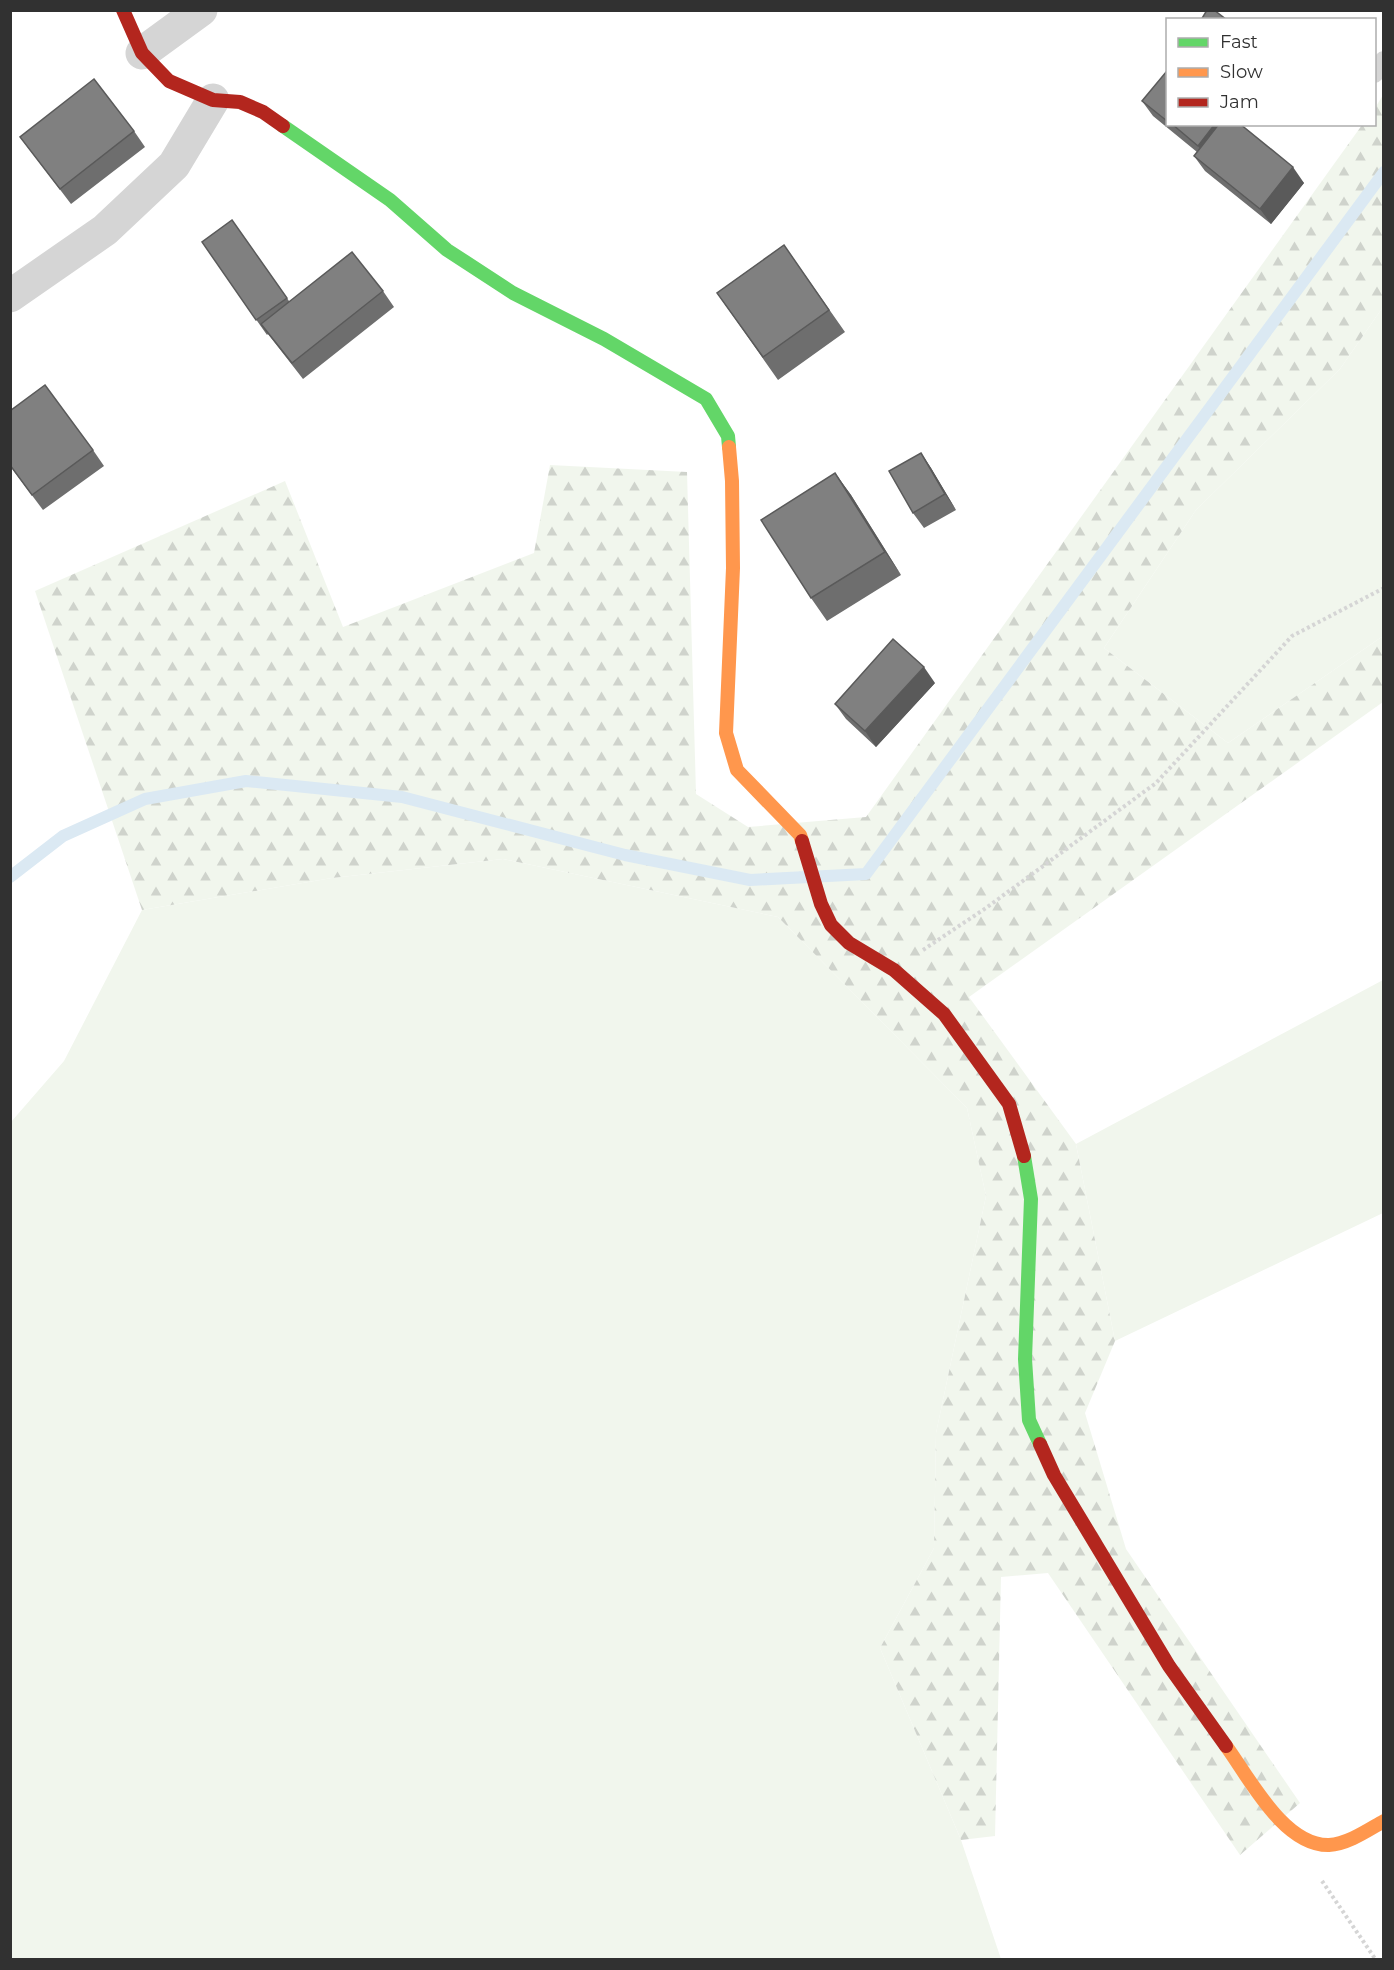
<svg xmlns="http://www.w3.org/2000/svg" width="1394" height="1970" font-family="Montserrat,sans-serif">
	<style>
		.grass { fill: #f1f6ed }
		.forest { fill: url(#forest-firs) }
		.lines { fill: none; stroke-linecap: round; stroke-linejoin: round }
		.stream { stroke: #dbe9f3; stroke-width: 12 }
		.path { stroke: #d5d5d5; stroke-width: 4; stroke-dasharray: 3 3; stroke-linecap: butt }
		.lane { stroke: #d5d5d5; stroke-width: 20 }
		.street { stroke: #d5d5d5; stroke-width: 33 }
		.fast { stroke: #63d668; stroke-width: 14 }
		.slow { stroke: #ff974d; stroke-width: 14 }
		.jam { stroke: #b3261e; stroke-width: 14 }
		.wall { fill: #6e6e6e }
		.shaded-wall { fill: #5a5a5a }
		.building { fill: #808080; stroke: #5a5a5a; stroke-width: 1.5 }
	</style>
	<defs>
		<pattern id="forest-firs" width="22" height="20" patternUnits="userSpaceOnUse" patternTransform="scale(1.5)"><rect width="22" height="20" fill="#f1f6ed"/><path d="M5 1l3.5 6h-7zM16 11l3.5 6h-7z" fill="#cfd3cc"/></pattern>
	</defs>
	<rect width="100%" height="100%" fill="#fff"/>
	<path class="grass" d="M1383,307V636L1228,743L1104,648L1196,510L1340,369Z
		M503,859L778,917L967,1108L986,1196L936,1433L934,1548L880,1648L961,1840L1001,1959L11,1960V1122L64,1061L142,910L332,878Z
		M1383,980V1213L1115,1341L1076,1144Z"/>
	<path class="forest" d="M1383,95V307L1340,369L1196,510L1104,648L1228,743L1383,636V702L969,997L1076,1144L1115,1341L1085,1413L1126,1549L1300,1803L1240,1855L1048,1573L1001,1577L995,1836L961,1840L880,1648L934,1548L936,1433L986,1196L967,1108L778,917L503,859L332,878L142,910L35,591L285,481L343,627L534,553L550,465L687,472L696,794L748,827L866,817L1362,125L1374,124L1375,108Z"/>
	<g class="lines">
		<path class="stream" d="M10,877L63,836L145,799L246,781L402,797L625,855L750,880L866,874L1384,172"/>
		<path class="path" d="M923,950L986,908L1156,783L1292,636L1384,588
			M1322,1881L1376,1960"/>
		<path class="lane" d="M1374,73L1384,61"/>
		<path class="street" d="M142,53L201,10
			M10,296L105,230L174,165L213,100"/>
		<path class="fast" d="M283,126L390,200L447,250L513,293L604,339L706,399L728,436L729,447
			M1024,1156L1031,1199L1025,1359L1029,1420L1040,1444"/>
		<path class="slow" d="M729,447L732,481L733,568L726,733L737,770L800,835L802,841
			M1226,1746C1250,1779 1284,1846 1329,1845C1348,1844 1368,1830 1384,1821"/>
		<path class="jam" d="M123,10L142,53L169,81L213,100L240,102L263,112L283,126
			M802,841L821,904L831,925L849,943L894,970L944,1014L1009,1104L1024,1156
			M1040,1444L1054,1475L1169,1666L1226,1746"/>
	</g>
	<path class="wall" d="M1167,73V124H1240L1304,183L1271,224L1205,171L1194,156L1197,152L1153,116L1142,101Z
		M134,131L145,147L71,204L20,137Z
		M232,220L289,301L383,291L394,307L303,379L268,334L267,335L202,242Z
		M784,245L845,332L778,380L717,293Z
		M93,450L104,466L43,510L10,466Z
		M921,453L931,468L956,510L924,528L913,513Z
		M835,473L851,495L901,575L827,621L811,598Z
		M935,683L876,747L846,719L835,704Z"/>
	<path class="shaded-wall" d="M1215,124H1227L1209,161L1198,146Z
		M1293,167L1304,183L1271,224L1260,209Z
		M921,453L931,468L956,510L945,494Z
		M835,473L851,495L901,575L885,552Z
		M924,667L935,683L876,747L865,731Z"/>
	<path class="building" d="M1207,10H1214L1227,20H1201Z
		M1166,72L1167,73V121L1142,101Z
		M94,79L134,131L60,189L20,137Z
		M1172,124H1215L1198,146Z
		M1219,124H1240L1293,167L1260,209L1194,156Z
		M232,220L287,298L256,320L202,242Z
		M784,245L829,310L763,357L717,293Z
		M352,252L383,291L292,363L261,324Z
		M45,385L93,450L32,495L10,465V411Z
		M921,453L945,494L913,513L889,471Z
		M835,473L885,552L811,598L761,520Z
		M893,639L924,667L865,731L835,704Z"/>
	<rect width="1394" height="1970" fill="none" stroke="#313131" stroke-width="24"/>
	<rect x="1166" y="18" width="210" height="108" fill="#ffffff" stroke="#adadad" stroke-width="1.5"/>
	<rect x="1178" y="38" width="30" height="9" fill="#63d668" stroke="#adadad" stroke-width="1.5"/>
	<text x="1220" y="48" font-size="18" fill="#313131">Fast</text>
	<rect x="1178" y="68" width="30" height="9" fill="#ff974d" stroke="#adadad" stroke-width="1.5"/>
	<text x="1220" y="78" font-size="18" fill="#313131">Slow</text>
	<rect x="1178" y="98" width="30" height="9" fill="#b3261e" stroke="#adadad" stroke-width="1.5"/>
	<text x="1220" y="108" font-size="18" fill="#313131">Jam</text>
</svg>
